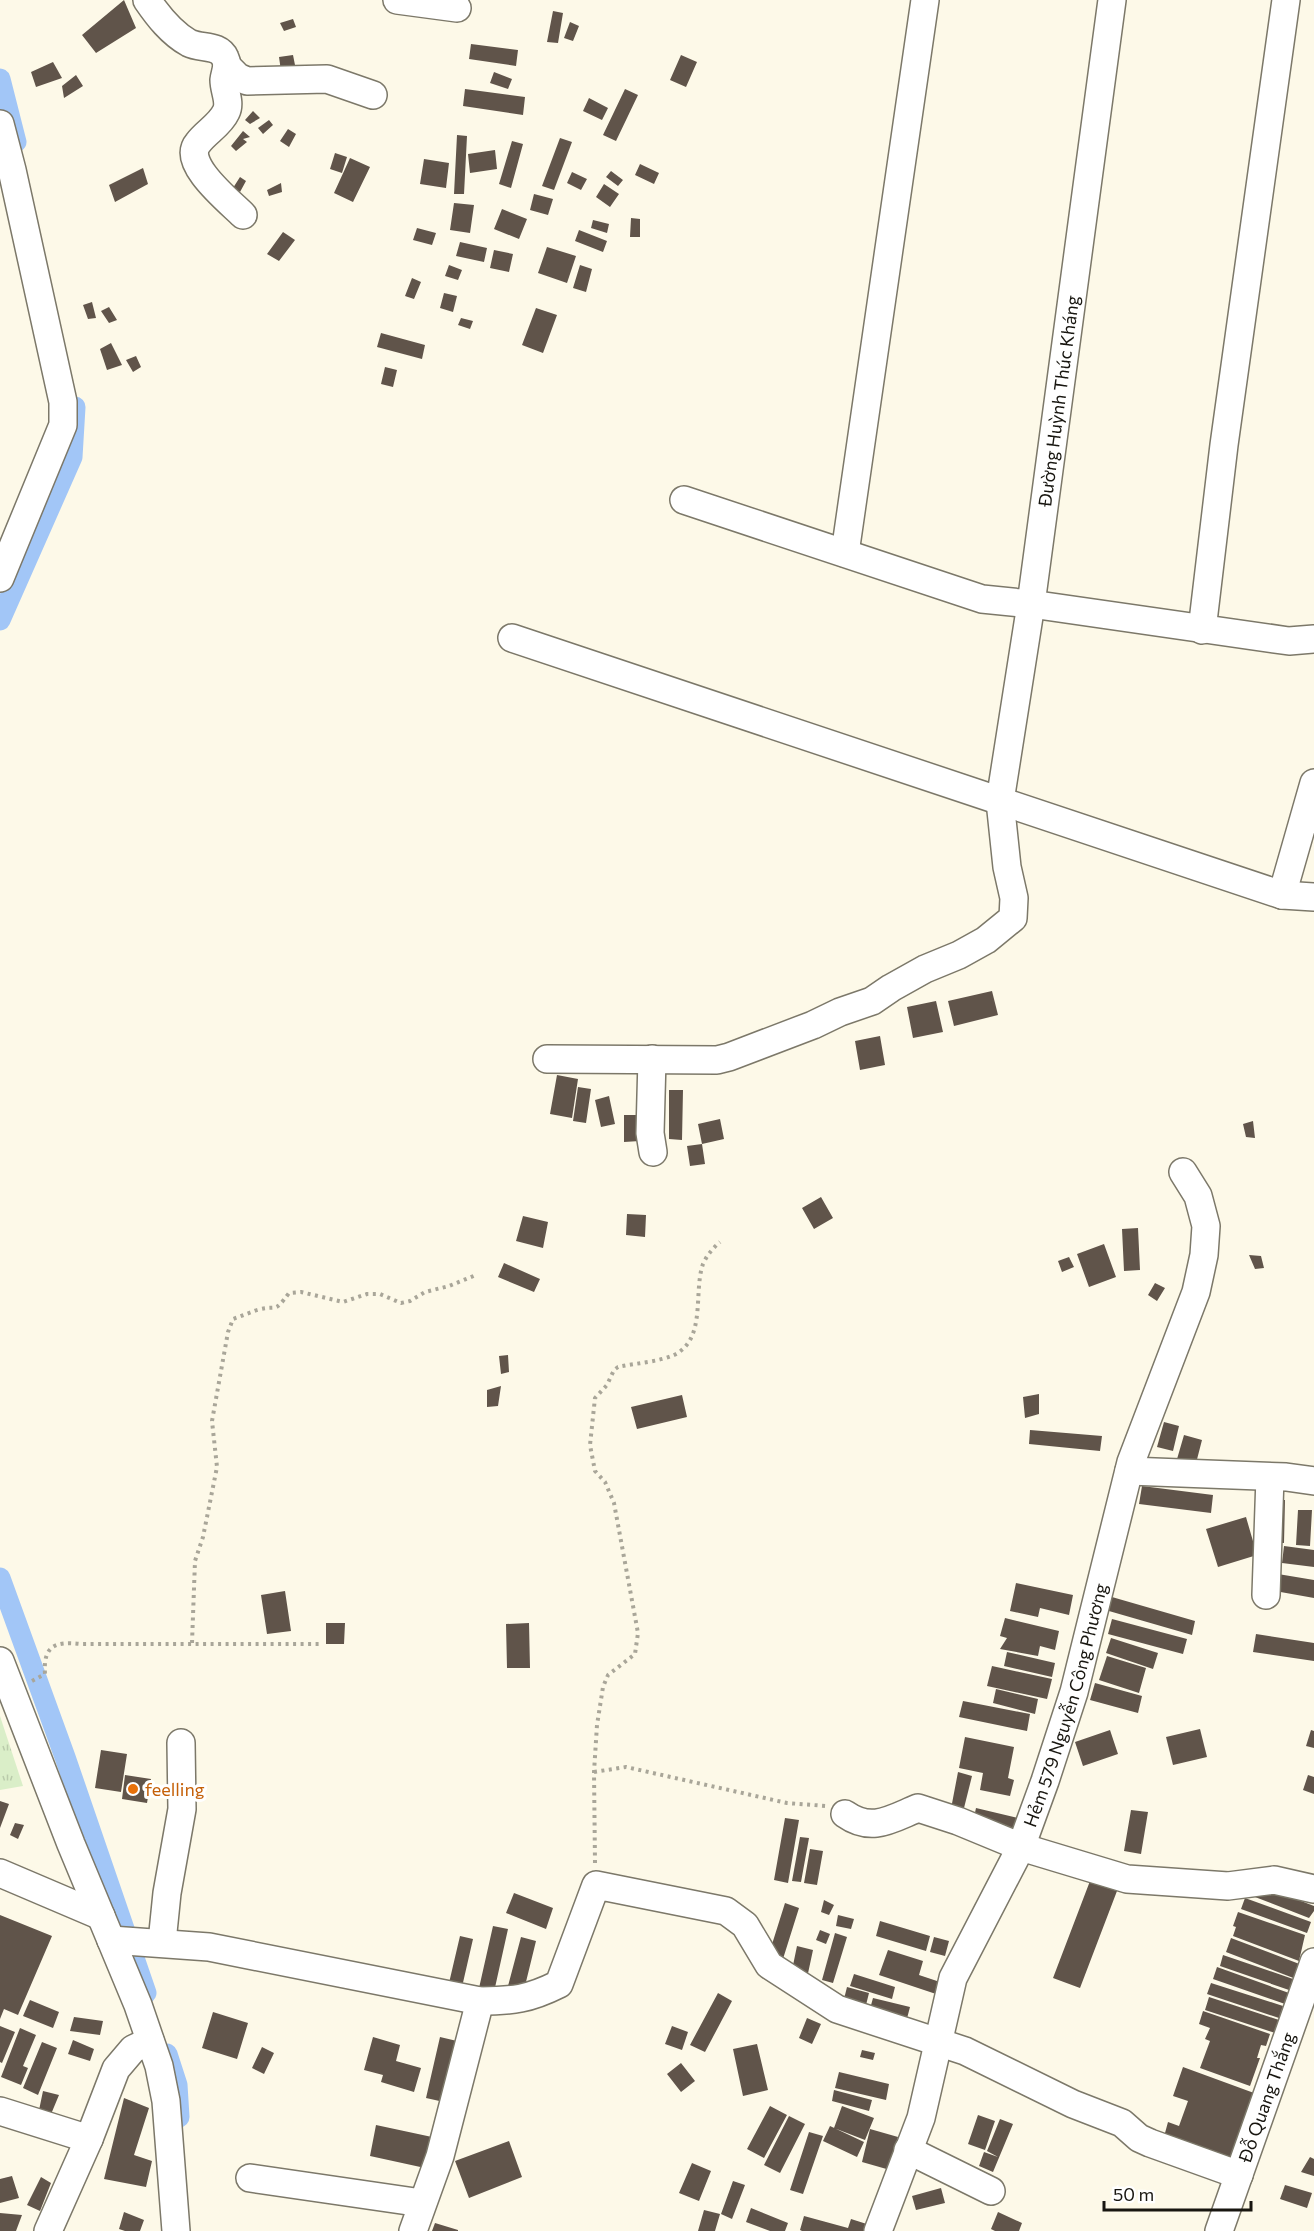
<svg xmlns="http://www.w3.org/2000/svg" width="1314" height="2231" font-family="Commissioner,sans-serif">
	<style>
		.grass { fill: url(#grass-tufts) }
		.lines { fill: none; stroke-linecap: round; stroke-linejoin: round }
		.canal { stroke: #a2c6f7; stroke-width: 21 }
		.building { fill: #60544a }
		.minor-casing { stroke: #7c7869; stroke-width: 30 }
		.path { stroke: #a9a699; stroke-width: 4; stroke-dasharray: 3 4.5; stroke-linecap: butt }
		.minor { stroke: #fff; stroke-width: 27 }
		.food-dot { fill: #e8710a; stroke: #fff; stroke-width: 2 }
		.labels { text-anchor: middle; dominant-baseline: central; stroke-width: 6; stroke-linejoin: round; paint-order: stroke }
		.street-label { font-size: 18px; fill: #181610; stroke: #fff }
		.food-label { font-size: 18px; fill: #c56008; stroke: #fff; text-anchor: start }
	</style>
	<defs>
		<pattern id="grass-tufts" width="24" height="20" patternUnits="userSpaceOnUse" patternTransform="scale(1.5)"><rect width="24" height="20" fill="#daeec8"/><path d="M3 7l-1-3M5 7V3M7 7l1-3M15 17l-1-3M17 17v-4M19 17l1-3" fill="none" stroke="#bacbab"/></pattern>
	</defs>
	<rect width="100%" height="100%" fill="#fdf9e8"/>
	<path class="grass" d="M0,1716L23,1786L0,1790Z"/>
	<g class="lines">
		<path class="canal" d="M0,79L16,142
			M0,620L72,457L75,407
			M0,1578L65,1757L146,1993
			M167,2054L177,2085L179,2117"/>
	</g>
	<path class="building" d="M124,0L136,28L96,53L82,35Z
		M553,11L563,13L558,43L547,42Z
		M293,19L296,27L284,31L280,23Z
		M570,22L579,26L573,41L564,38Z
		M471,44L518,50L516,66L469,59Z
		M293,55L297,75L282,78L279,57Z
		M681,55L697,62L686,87L670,80Z
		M53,62L62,78L36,87L31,72Z
		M494,72L512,79L508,89L490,83Z
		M76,75L83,86L64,98L62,86Z
		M465,89L525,97L523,115L463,106Z
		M625,89L638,95L616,141L603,135Z
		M589,98L608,108L602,120L583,111Z
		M253,111L260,118L250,124L245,120Z
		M269,120L273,125L263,134L258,128Z
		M288,129L296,134L289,147L280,141Z
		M243,131L250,137L243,139L247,142L236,151L231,146Z
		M457,135L467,136L464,194H454Z
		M560,138L572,142L554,190L542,186Z
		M512,141L523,144L511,188L499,184Z
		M495,150L497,169L470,173L468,154Z
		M335,153L347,157L342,173L330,169Z
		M350,158L370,167L353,202L334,193Z
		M424,159L449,163L446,188L420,184Z
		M640,164L659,173L654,184L635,175Z
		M143,168L148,184L115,202L109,185Z
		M611,171L623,180L618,186L606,177Z
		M572,172L587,179L581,190L567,183Z
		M240,177L246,181L240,192L233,188Z
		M281,183L282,192L269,196L267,190Z
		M604,184L619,194L610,207L596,197Z
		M534,194L553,199L548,215L530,210Z
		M454,203L474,205L470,233L450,230Z
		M502,209L527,219L519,239L494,229Z
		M631,218L640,219V237H630Z
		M593,220L609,224L607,233L591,228Z
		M417,228L436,233L432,245L413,240Z
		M579,230L607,241L603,252L575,241Z
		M283,232L295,240L279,261L267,254Z
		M460,242L487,248L484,262L456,256Z
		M547,247L576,256L567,283L538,273Z
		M494,250L513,254L509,272L490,268Z
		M449,265L462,270L458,280L445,276Z
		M580,265L592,269L586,292L573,288Z
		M412,278L421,282L414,299L405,296Z
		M444,293L457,296L453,312L440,308Z
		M92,302L96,318L88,319L83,305Z
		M109,307L117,320L109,323L101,311Z
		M536,308L557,315L543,353L522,345Z
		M461,318L473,321L470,329L458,325Z
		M381,333L425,345L422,359L377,347Z
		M111,343L122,365L107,370L100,349Z
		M136,356L141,367L133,372L126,360Z
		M385,367L397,370L393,387L381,384Z
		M992,991L998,1015L954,1026L948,1001Z
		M936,1001L943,1032L913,1038L907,1007Z
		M880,1036L885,1065L860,1070L855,1041Z
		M557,1075L578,1079L572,1118L550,1114Z
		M578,1087L591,1089L586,1123L573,1121Z
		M669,1090H683L682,1140L669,1139Z
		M609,1096L615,1124L601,1127L595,1100Z
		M624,1115H639L640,1141L624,1142Z
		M720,1119L724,1139L702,1144L698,1124Z
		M1253,1121L1255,1138L1246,1137L1243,1124Z
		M702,1144L705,1164L690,1166L687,1146Z
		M821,1197L833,1218L814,1229L802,1208Z
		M627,1214L646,1215L645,1237L626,1235Z
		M523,1216L548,1222L543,1248L516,1241Z
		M1138,1228L1140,1270L1124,1271L1122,1229Z
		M1104,1244L1116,1277L1089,1287L1077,1254Z
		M1249,1255L1261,1256L1264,1268L1255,1269Z
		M1069,1257L1074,1267L1062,1272L1058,1261Z
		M504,1263L540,1279L534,1292L498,1277Z
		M1155,1283L1165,1288L1157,1301L1148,1295Z
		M508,1355L509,1372L501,1374L499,1356Z
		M501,1386L498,1406L487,1407V1390Z
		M1039,1394V1414L1025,1418L1023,1397Z
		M682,1395L687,1417L637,1429L631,1407Z
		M1164,1422L1179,1426L1173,1451L1157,1447Z
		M1030,1430L1102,1436L1100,1451L1029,1444Z
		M1184,1435L1202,1440L1194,1471L1175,1466Z
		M1142,1486L1213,1495L1211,1513L1139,1504Z
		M1272,1500H1285L1284,1543L1271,1542Z
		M1298,1510H1312L1310,1546L1296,1545Z
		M1246,1517L1257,1555L1218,1567L1206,1529Z
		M1284,1546L1314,1550V1567L1282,1563Z
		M1278,1574L1314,1580V1598L1275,1591Z
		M1016,1583L1073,1595L1069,1615L1040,1608L1038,1617L1010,1611Z
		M285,1591L291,1631L267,1634L261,1595Z
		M1105,1595L1195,1621L1192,1635L1102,1609Z
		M1005,1618L1059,1631L1055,1650L1040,1646L1038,1656L1000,1649L1007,1638L1000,1636Z
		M1112,1619L1187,1639L1183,1654L1108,1634Z
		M326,1623H345L344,1644H326Z
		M529,1623L530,1668H507L506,1624Z
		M1256,1634L1314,1643V1661L1253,1652Z
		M1111,1638L1158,1653L1153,1669L1106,1653Z
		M1007,1652L1055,1663L1052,1677L1004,1666Z
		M1107,1656L1146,1668L1139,1693L1099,1680Z
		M992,1666L1052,1679L1047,1699L987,1686Z
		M1095,1683L1142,1696L1138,1713L1090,1700Z
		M996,1689L1038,1699L1035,1714L993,1703Z
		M963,1701L1030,1714L1027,1731L959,1717Z
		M1200,1729L1207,1757L1173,1765L1166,1737Z
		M1110,1730L1118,1754L1083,1766L1075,1742Z
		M1311,1730L1314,1731V1748L1306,1746Z
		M965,1737L1014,1747L1008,1778L1014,1780L1010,1796L980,1790L983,1773L959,1768Z
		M101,1750L127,1754L121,1792L95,1788Z
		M958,1772L972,1776L962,1816L950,1814Z
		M125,1775L151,1779L147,1803L122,1799Z
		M1308,1775L1314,1777V1794L1303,1790Z
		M0,1801L9,1804L0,1828Z
		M976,1808L1018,1818L1015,1832L973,1822Z
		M1131,1810L1148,1812L1141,1854L1124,1851Z
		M785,1818L799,1820L788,1883L774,1880Z
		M15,1823L24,1825L18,1839L10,1835Z
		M800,1837L809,1838L801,1882L792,1881Z
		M810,1849L823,1851L817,1885L804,1883Z
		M1090,1881L1117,1891L1080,1988L1053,1978Z
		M1260,1885L1314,1906V1911L1309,1918L1255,1897Z
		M514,1893L553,1908L546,1929L506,1913Z
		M1245,1898L1311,1922L1307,1933L1241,1909Z
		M824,1900L834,1905L829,1915L821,1912Z
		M785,1903L799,1908L782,1962L768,1957Z
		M1238,1912L1305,1935L1299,1961L1233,1936L1236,1927L1233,1926Z
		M0,1915L52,1936L18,2015L4,2009L0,2019Z
		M838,1915L854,1919L851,1929L836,1926Z
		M880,1921L930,1936L926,1951L876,1936Z
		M493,1926L508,1929L492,2001L477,1997Z
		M820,1930L830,1934L826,1944L816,1940Z
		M835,1933L847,1937L833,1983L822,1980Z
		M460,1936L473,1939L462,1987L449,1983Z
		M521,1937L536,1941L524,1990L508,1986Z
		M934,1937L949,1941L945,1956L930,1952Z
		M1231,1938L1302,1965L1296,1979L1226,1952Z
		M797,1946L813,1950L807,1978L791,1975Z
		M888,1950L923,1961L919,1975L940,1982L936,1994L879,1975Z
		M1223,1955L1293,1979L1289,1990L1220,1966Z
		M1217,1967L1289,1993L1285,2004L1213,1979Z
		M854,1974L895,1987L892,1999L850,1986Z
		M1211,1983L1283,2006L1279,2018L1207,1994Z
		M847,1987L869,1993L864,2013L842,2007Z
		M718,1993L732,2001L705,2052L690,2045Z
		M1209,1997L1279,2020L1275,2033L1205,2010Z
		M873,1998L910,2007L905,2026L868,2016Z
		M30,2000L59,2012L53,2028L23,2016Z
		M1203,2011L1270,2034L1266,2046L1261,2045L1257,2058H1260L1250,2086L1200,2068L1210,2041L1205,2039L1210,2028L1199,2024Z
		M213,2012L248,2023L237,2059L202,2048Z
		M74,2017L103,2021L100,2035L70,2031Z
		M807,2018L821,2024L812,2044L799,2038Z
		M0,2026L15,2032L2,2063L0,2062Z
		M672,2026L688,2032L682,2050L665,2044Z
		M20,2028L36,2035L23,2066L28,2068L21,2085L1,2077Z
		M373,2037L400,2045L396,2061L421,2068L414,2092L381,2082L383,2075L364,2070Z
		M440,2037L457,2041L444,2102L426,2098Z
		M73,2040L94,2049L90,2061L68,2054Z
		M42,2042L57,2048L38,2095L23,2088Z
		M757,2044L768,2090L743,2096L733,2049Z
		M262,2047L274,2053L264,2074L252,2068Z
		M862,2050L875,2053L873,2060L860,2057Z
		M681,2063L695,2081L681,2092L667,2074Z
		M1183,2067L1254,2093L1234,2147L1237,2148L1229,2166L1162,2144L1168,2122L1179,2126L1188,2101L1173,2096Z
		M839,2072L889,2084L886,2100L835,2088Z
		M834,2090L872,2100L869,2111L832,2101Z
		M43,2091L59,2095L49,2119L38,2115Z
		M124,2098L149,2108L134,2155L152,2161L146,2187L104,2179Z
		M770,2106L787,2115L764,2158L747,2149Z
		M842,2106L874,2118L865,2140L834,2128Z
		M978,2115L995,2121L985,2150L968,2144Z
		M789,2116L805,2124L780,2173L764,2165Z
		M1000,2119L1013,2124L993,2172L979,2166L984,2152L998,2157L987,2151Z
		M376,2125L432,2137L425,2168L370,2156Z
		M830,2126L864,2142L857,2157L823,2141Z
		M870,2129L898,2137L890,2170L862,2162Z
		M809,2132L823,2136L803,2194L790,2190Z
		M509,2141L522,2177L469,2198L455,2161Z
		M1310,2157L1314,2159V2176L1301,2172Z
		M692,2163L711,2171L699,2201L679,2193Z
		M12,2176L19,2198L0,2203V2179Z
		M41,2177L51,2183L40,2211L27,2205Z
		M733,2181L745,2185L732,2219L721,2214Z
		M1285,2185L1312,2193L1307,2208L1280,2199Z
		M941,2188L945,2203L916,2210L912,2196Z
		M751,2208L788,2223L785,2231H770L746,2222Z
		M704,2210L720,2214L715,2231H698Z
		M124,2212L144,2220L140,2231H125L119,2229Z
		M998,2212L1022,2223L1019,2231H995L991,2229Z
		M0,2213L22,2215L16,2231H0Z
		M804,2216L848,2228L851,2219L873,2226L872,2231H802L800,2230Z
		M435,2223L458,2230V2231H432Z"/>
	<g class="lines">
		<defs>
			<g id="minor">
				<path d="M147,0C158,16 171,33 189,43C201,49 219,44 225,58C229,66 225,72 224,80C224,91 231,102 226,112C220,125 206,132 198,143C181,163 229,201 243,215"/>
				<path d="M397,0L457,8"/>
				<path d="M227,66L238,77L247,81L327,79L373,95"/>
				<path d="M0,124L12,170L63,402V425L0,578"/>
				<path d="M684,500L982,599L1031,604L1289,641L1314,639"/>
				<path d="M845,553L925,0"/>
				<path d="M1202,630L1224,445L1286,0"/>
				<path d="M512,638L1282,895L1314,897"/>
				<path d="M1282,895L1314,783"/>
				<path id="s1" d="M547,1059L717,1060L729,1057L813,1025L840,1012L872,1001L891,988L925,969L959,955L986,940L1013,918L1014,898L1007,867L1000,801L1031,604L1112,0"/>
				<path d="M652,1059L650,1133L653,1152"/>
				<path d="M1129,1471L1286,1477L1314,1481"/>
				<path d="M1266,1595L1270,1477"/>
				<path d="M0,1661L71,1844L138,2005L159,2066L166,2101L176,2231"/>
				<path d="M845,1814C872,1833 891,1819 918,1808L958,1821L1021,1847L1127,1879L1228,1886L1274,1880L1314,1889"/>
				<path d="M0,1873L101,1916"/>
				<path d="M111,1940L209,1947L480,2001C513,2001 529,1999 559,1984L596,1885L726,1911L745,1925L769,1965L837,2009L965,2051L1073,2104L1122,2123L1139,2138L1150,2143L1239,2175"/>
				<path d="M162,1942L167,1893L182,1809L181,1743"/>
				<path d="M0,2111L89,2139"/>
				<path d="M908,2150L991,2191"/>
				<path d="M250,2178L422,2203"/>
				<path d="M48,2231L89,2139L116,2069L133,2049L150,2041"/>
				<path d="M413,2231L440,2156L480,2001"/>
				<path id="s2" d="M878,2231L921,2118L953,1978L1021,1847L1045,1781L1074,1692L1131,1462L1196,1292L1204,1255L1206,1226L1198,1196L1183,1172"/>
				<path id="s3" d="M1219,2231L1314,1962"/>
			</g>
		</defs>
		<use href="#minor" class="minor-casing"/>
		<path class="path" d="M192,1643L195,1561L203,1537L217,1467L212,1421L228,1332L233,1319C241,1316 249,1313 257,1310C278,1304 273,1315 289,1293L301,1292L343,1302L367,1294H380L401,1303L410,1301L425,1292L449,1286L476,1275
			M32,1681L45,1674C43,1646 55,1641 80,1644H319
			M594,1772L626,1767L787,1803L826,1806
			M595,1863L594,1772L597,1725L603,1687L608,1675L635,1654L638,1633L614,1503L605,1482L595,1471L590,1445L595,1398L607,1385L614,1370L618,1367C636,1363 658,1362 674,1355C707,1339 693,1292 703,1264C707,1255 713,1248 720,1242"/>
		<use href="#minor" class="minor"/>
	</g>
	<circle class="food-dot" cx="133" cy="1789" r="6"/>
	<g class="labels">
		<g class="street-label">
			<text stroke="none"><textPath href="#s1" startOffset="1023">Đường Huỳnh Thúc Kháng</textPath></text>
			<text stroke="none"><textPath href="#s2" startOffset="561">Hẻm 579 Nguyễn Công Phương</textPath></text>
			<text stroke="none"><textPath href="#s3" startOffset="142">Đỗ Quang Thắng</textPath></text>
		</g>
		<g class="food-label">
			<text x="145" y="1789">feelling</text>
		</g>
	</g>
	<path d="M1104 2201v9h147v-9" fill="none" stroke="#181610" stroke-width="3"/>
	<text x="1113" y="2201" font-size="18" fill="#181610" stroke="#ffffff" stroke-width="4.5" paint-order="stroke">50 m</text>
</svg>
